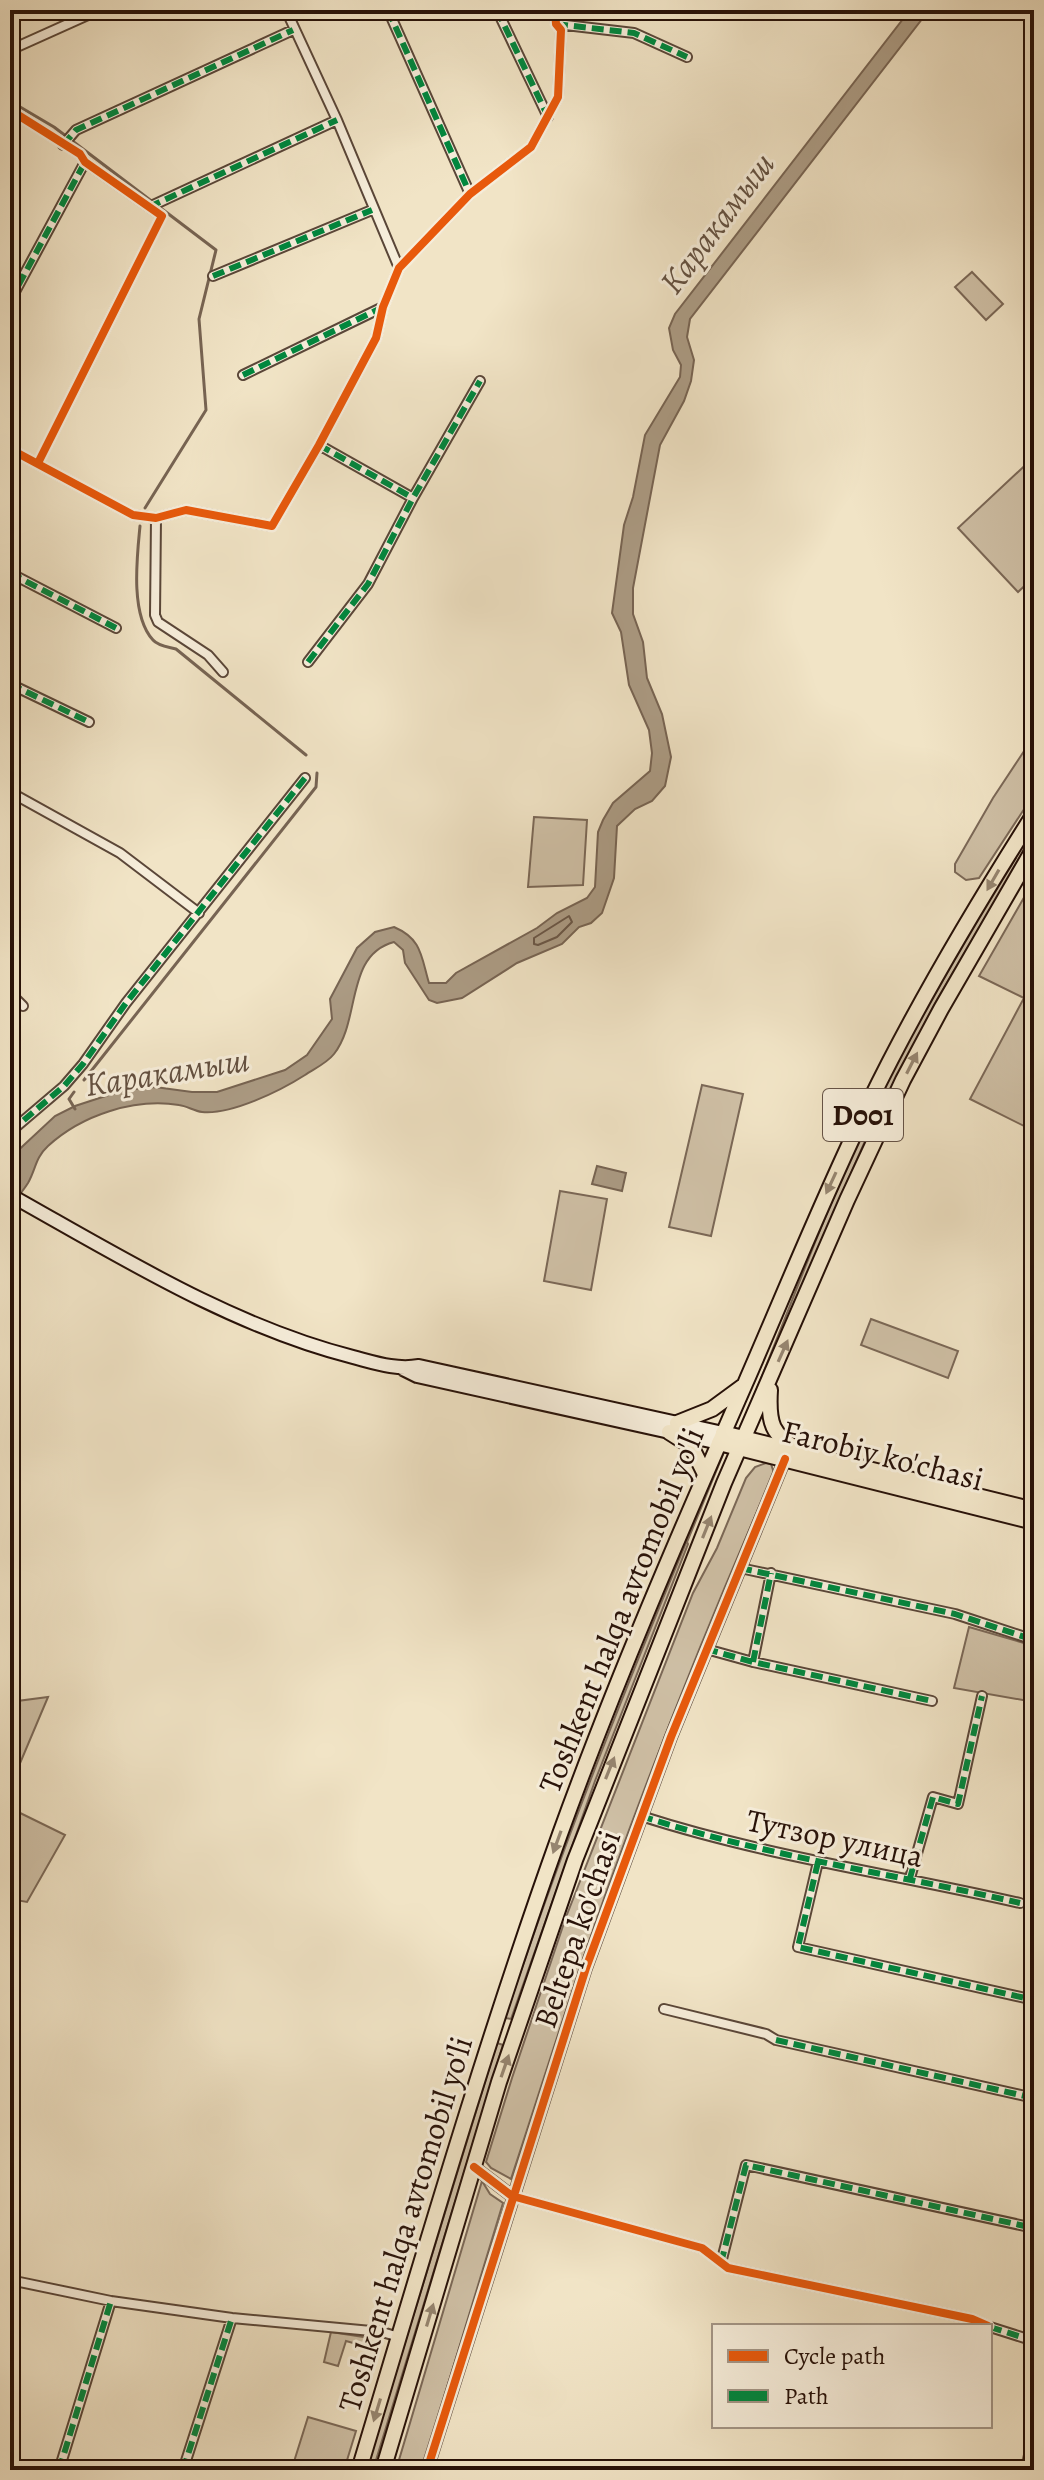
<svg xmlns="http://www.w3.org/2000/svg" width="1044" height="2480" font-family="Alegreya,serif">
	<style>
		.green { fill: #cfc0a6; stroke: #7b6857; stroke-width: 2 }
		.water { fill: #ac9c85; stroke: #776453; stroke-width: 2 }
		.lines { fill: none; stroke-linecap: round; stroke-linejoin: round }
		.shore { stroke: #6a5646; stroke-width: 2 }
		.stream { stroke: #776453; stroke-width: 3 }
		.minor-casing { stroke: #5a4638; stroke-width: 12 }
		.tertiary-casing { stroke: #5a4638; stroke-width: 14 }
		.secondary-casing { stroke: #271108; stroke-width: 16 }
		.primary-casing { stroke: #271108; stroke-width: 18 }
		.trunk-casing { stroke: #271108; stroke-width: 18 }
		.minor { stroke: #f6edda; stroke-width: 8 }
		.tertiary { stroke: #f6edda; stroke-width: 10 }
		.secondary { stroke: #f6edda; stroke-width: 12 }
		.primary { stroke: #f1e4c6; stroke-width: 14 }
		.trunk { stroke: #f1e4c6; stroke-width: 14 }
		.quiet { stroke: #00873e; stroke-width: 6; stroke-dasharray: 12 6; stroke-linecap: butt }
		.cycleway-casing { stroke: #f6edda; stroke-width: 13 }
		.cycleway { stroke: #e8590c; stroke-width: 8 }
		.oneway { fill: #968570 }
		.labels { text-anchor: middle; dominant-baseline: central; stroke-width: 6; stroke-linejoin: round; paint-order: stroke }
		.shield { fill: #f6edda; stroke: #655347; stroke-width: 2 }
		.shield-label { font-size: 30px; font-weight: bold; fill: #271108 }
		.street-label { font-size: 32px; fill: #271108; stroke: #f6edda }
		.water-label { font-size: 34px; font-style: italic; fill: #635040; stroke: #f6edda }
	</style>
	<rect width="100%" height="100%" fill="#f1e4c6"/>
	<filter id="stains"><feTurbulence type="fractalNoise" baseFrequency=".0025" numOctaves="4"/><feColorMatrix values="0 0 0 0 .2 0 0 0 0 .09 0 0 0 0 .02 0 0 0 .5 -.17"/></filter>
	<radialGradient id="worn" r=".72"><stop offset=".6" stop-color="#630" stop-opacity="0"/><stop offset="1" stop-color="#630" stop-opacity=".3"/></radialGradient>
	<path class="green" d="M972,272L1003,304L986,320L955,287Z
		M1034,457V577L1018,592L958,528Z
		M1034,736V794L979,878L966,880L955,872V864L993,798Z
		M534,817L587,820L583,885L528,887Z
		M1034,823V835L938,998L872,1125L750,1405C789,1312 822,1217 866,1125C915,1021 975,922 1034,823Z
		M1034,880V1131L970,1099L1024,998L979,976Z
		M702,1085L743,1094L711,1236L669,1227Z
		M560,1191L607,1199L591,1290L544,1281Z
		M871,1319L958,1351L948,1378L861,1345Z
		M724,1452L687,1542L688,1544L595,1781L511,2019L505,2018C569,1825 645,1639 724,1452Z
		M766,1463L771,1464L774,1473C715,1606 661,1742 611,1879C575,1978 544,2079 511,2179L491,2168L486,2162L512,2078L566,1917L693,1593L717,1548L746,1478L755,1467Z
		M969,1627L1034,1646V1702L954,1688Z
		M48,1697L10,1787V1702Z
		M10,1808L65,1835L27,1902L10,1899Z
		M497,2043L503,2045L373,2470H366Z
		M482,2181L490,2194L503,2203L422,2470H396Z
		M331,2332L370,2338L371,2348L346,2341L338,2366L324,2362Z
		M1034,2416V2470H1020Z
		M308,2417L356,2431L344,2470L292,2468Z"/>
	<path class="water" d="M910,10H929L690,319L687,337L694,360L691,381L684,401L660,445L633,588V614L643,642L647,678L662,714L671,757L665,786L652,801L635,809L617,826L614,878L602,913L591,923L579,927L562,944L517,963L462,998L437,1003L429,1000L405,963L403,950L394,942C345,955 361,1020 334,1054C327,1063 314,1069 305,1075C280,1091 231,1115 202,1112C194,1111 187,1106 179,1105C134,1098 82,1115 48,1146C35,1158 36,1169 28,1183C23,1191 16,1199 10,1207V1158L55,1116L75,1106L124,1090L155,1087L192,1092H217L285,1070L307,1055L332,1019L330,999L357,948L375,932L394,927C422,939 421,956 429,983H446L456,973L537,928L557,913L587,898L595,887L598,832L603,820L613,803L650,771L652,753L649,730L629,685L621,632L612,613L624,525L633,497L645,435L680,377L681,365L673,350L669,328L675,314Z
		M597,1166L626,1173L622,1191L592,1184Z"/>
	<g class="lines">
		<path class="shore" d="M569,916L572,922L557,937L538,945L534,944V938Z"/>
		<path class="stream" d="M10,101L54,127L216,250L199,319L206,410L145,508
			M140,526C137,557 130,615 153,640C158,646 169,647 176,649L306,755
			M84,1080L316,787L317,773
			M74,1092L69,1099L75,1109"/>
		<defs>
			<path id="minor" d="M286,10L337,120L399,268
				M388,10L470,194
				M497,10L548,117
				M557,24L634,33L687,57
				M10,50L99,10
				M10,110L80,154L85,162L162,216L38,463
				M63,145L76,130L293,30
				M149,207L337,120
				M213,276L372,210
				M10,301L85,162
				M243,375L383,307
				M319,445L413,498
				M10,449L133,515L156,518L186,510L272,526L319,445L376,338L383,307L399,268L470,194L531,147L558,97L561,30L556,24L555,10
				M156,518L155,615L158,622L208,655L223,672
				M10,573L116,628
				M308,662L368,584L413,498L480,381
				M10,684L89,722
				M10,792L120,853L199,913
				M10,993L23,1006
				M10,1132L64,1086L83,1064L126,1003L305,778
				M740,1568L955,1614L1034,1640
				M706,1649L753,1662L932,1701
				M753,1662L771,1573
				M641,1816C765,1856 894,1874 1020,1903
				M818,1862L798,1947L1034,2000
				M910,1878L933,1797L958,1804L982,1696
				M664,2009L766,2034L776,2040L1034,2098
				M512,2196L702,2248L728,2268L972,2319L988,2326
				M721,2263L746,2165L1034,2228
				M10,2280L111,2301L232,2318L382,2332L399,2337
				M990,2327L1034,2341
				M59,2470L111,2301
				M183,2470L232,2318"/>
			<path id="tertiary" d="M474,2167L512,2196
				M427,2470L586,1968L671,1737L785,1459"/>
			<path id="secondary" d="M10,1195C119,1256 231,1326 353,1357C376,1363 396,1370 419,1366L723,1433
				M403,1369L417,1376L719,1443"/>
			<path id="primary" d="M723,1433L1034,1510
				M719,1443L1034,1522"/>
			<path id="trunk" d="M770,1390C768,1422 771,1436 801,1451
				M677,1423L712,1409L742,1387
				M669,1432L691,1446L705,1474
				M359,2470C423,2257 485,2043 560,1834C615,1682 680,1532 745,1384C786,1290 824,1195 869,1103C917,1004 975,907 1034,814
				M383,2470L499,2082L575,1860L724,1483L847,1200L903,1080L941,1009L1034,848"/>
		</defs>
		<use href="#minor" class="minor-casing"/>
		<use href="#tertiary" class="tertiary-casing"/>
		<use href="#secondary" class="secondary-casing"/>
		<use href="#primary" class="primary-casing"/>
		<use href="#trunk" class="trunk-casing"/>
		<use href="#minor" class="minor"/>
		<use href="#tertiary" class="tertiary"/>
		<use href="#secondary" class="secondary"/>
		<use href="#primary" class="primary"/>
		<use href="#trunk" class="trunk"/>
		<path class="quiet" d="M388,10L470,194
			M497,10L548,117
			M556,24L634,33L687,57
			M63,145L76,130L293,30
			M149,207L337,120
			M213,276L372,210
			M10,301L85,162
			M243,375L383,307
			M319,445L413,498
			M10,573L116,628
			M308,662L368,584L413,498L480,381
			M10,684L89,722
			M10,1132L64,1086L83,1064L126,1003L305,778
			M740,1568L955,1614L1034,1640
			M706,1649L753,1662L932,1701
			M753,1662L771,1573
			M641,1816C765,1856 894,1874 1020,1903
			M818,1862L798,1947L1034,2000
			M910,1878L933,1797L958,1804L982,1696
			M776,2040L1034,2098
			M721,2263L746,2165L1034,2228
			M990,2327L1034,2341
			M59,2470L111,2301
			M183,2470L232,2318"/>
		<defs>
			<path id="cycleway" d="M10,110L80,154L85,162L162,216L38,463
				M10,449L133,515L156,518L186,510L272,526L319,445L376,338L383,307L399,268L470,194L531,147L558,97L561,30L556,24L555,10
				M474,2167L512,2196L702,2248L728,2268L972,2319L988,2326
				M427,2470L586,1968L671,1737L785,1459"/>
		</defs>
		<use href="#cycleway" class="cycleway-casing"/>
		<use href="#cycleway" class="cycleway"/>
	</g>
	<defs><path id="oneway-solid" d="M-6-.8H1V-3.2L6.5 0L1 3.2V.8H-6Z" transform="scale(2)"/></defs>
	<g class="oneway">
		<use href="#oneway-solid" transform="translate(993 880) rotate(120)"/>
		<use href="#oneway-solid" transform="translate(912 1063) rotate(-63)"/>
		<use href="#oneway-solid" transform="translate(831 1183) rotate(115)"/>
		<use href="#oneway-solid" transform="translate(783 1351) rotate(-66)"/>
		<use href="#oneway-solid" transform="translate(707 1527) rotate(-68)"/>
		<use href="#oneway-solid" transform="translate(610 1768) rotate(-68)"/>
		<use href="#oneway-solid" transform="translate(557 1842) rotate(110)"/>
		<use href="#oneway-solid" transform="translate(505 2066) rotate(-71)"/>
		<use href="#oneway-solid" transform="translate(430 2315) rotate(-73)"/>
		<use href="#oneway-solid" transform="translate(377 2410) rotate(107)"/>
	</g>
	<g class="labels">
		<rect class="shield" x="823" y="1089" width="80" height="52" rx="6"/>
		<g class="shield-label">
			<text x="863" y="1115">D001</text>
		</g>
		<g class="street-label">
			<text transform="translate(883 1455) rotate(14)">Farobiy ko'chasi</text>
			<text transform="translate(621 1610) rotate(-68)">Toshkent halqa avtomobil yo'li</text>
			<text transform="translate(835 1838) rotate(12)">Тутзор улица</text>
			<text transform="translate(577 1929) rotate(-71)">Beltepa ko'chasi</text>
			<text transform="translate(405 2224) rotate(-73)">Toshkent halqa avtomobil yo'li</text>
		</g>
		<g class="water-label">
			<text transform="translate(717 223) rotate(-53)">Каракамыш</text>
			<text transform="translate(167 1072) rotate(-9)">Каракамыш</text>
		</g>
	</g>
	<rect width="1044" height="2480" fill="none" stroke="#f1e4c6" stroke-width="40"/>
	<rect x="12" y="12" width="1020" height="2456" fill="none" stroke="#271108" stroke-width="4"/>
	<rect x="20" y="20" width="1004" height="2440" fill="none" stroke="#271108" stroke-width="2"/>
	<rect x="712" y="2324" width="280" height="104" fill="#f6edda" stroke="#a39586" stroke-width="2"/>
	<rect x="728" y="2350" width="40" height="12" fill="#e8590c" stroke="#a39586" stroke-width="2"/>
	<text x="784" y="2364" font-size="24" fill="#271108">Cycle path</text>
	<rect x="728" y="2390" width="40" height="12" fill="#00873e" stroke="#a39586" stroke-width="2"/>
	<text x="784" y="2404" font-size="24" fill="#271108">Path</text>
	<rect width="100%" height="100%" filter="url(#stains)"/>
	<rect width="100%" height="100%" fill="url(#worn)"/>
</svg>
